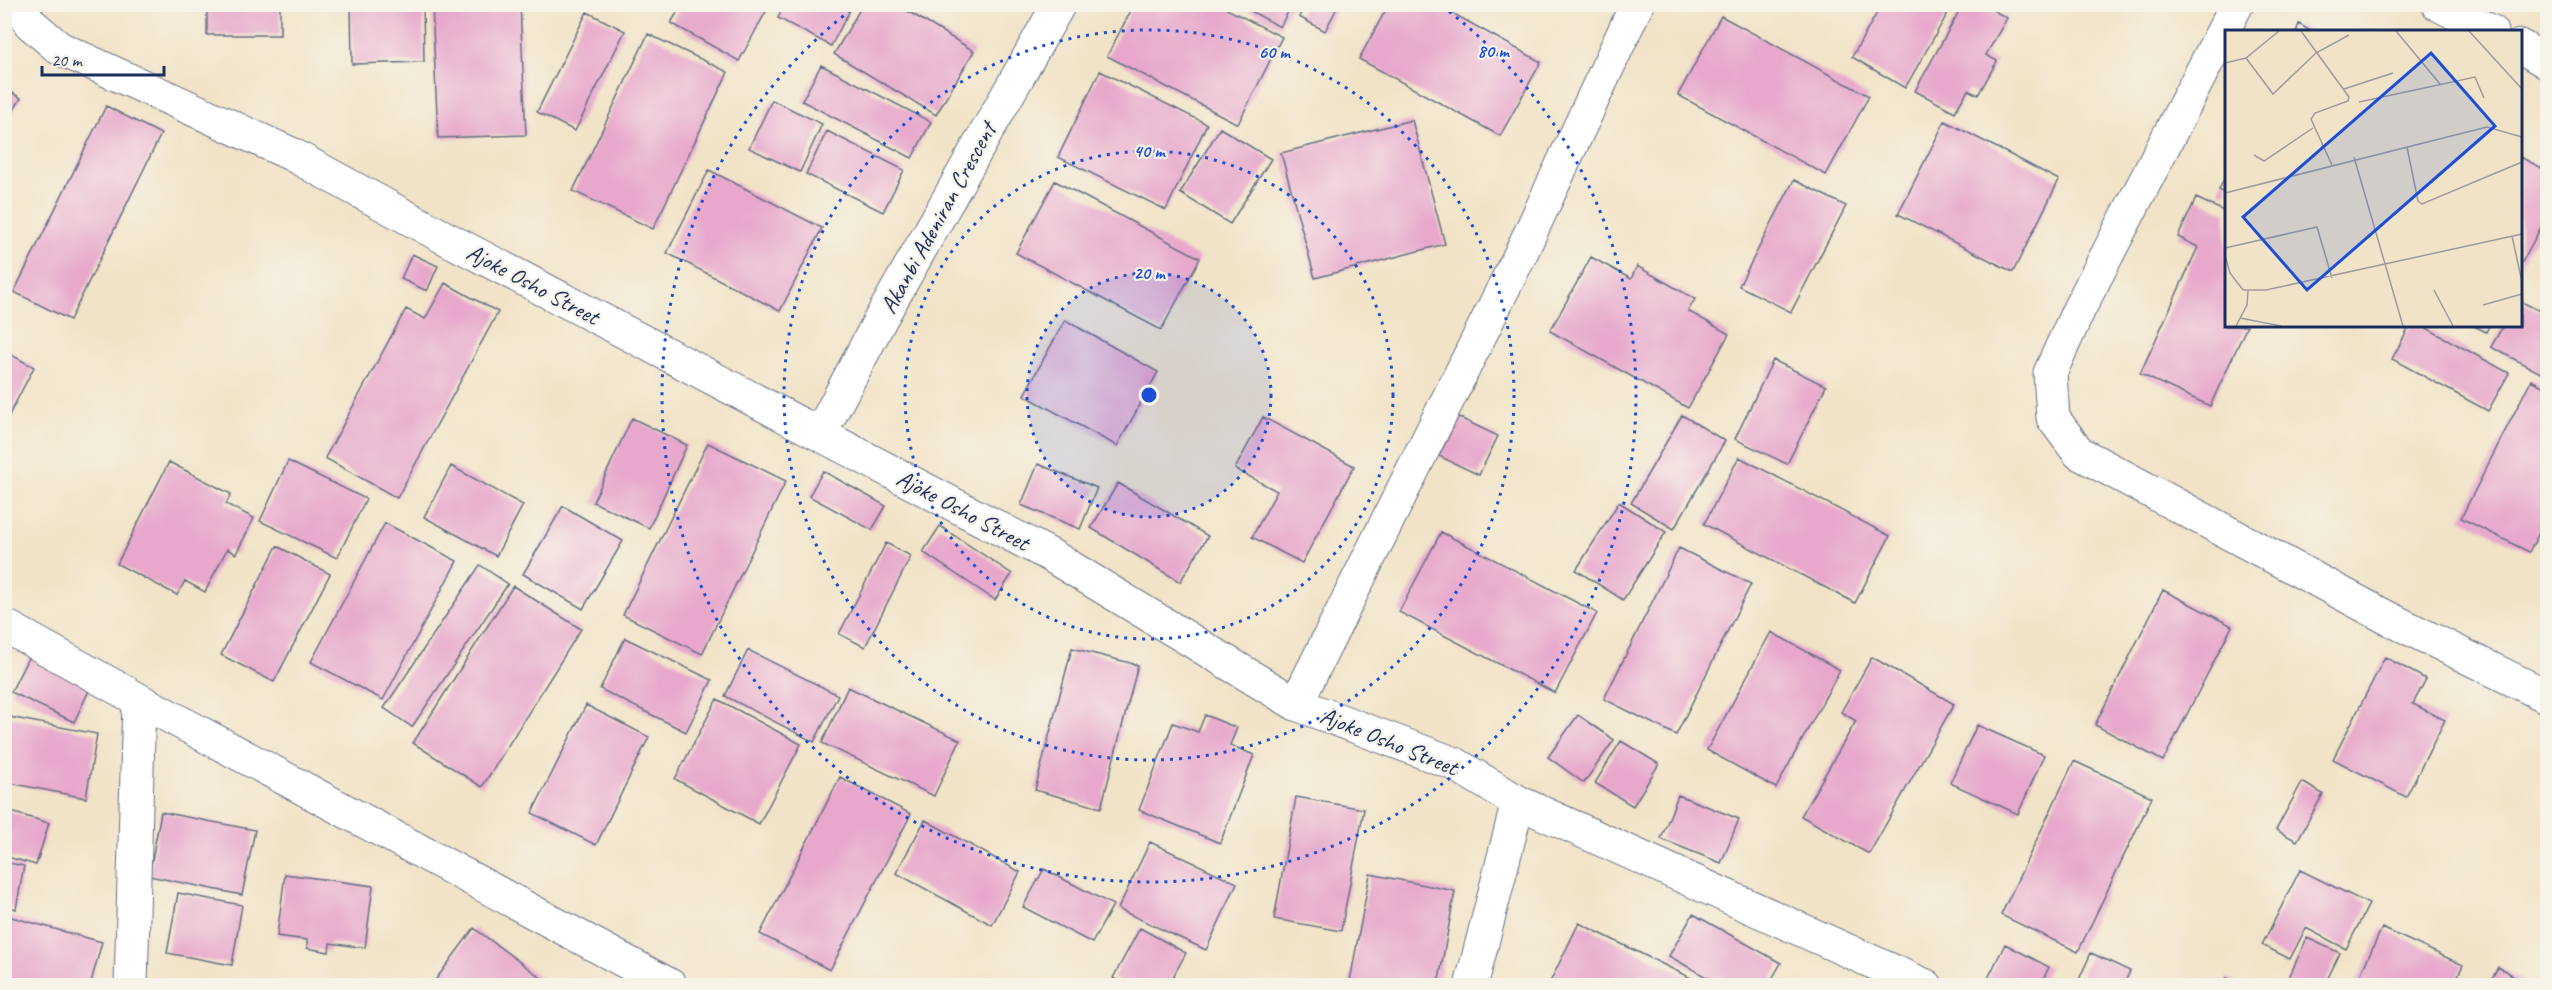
<svg xmlns="http://www.w3.org/2000/svg" width="2552" height="990" font-family="Caveat,sans-serif">
	<style>
		.building { fill: #e7a8cc }
		.lines { fill: none; stroke-linecap: round; stroke-linejoin: round }
		.minor-casing { stroke: #666e83; stroke-width: 35 }
		.minor { stroke: #fff; stroke-width: 33 }
		.ring { fill: none; stroke: #1d4ed8; stroke-width: 3; stroke-dasharray: 3 6 }
		.labels { text-anchor: middle; dominant-baseline: central; stroke-width: 4.5; stroke-linejoin: round; paint-order: stroke }
		.street-label { font-size: 24px; fill: #1b2f5e; stroke: #f7f3e8 }
		.inset-road { fill: none; stroke: #9b9b9d; stroke-width: 1.5 }
		.view { fill: #1d4ed8; fill-opacity: 0.15; stroke: #1d4ed8; stroke-width: 3 }
		.inset-edge { fill: none; stroke: #1b2f5e; stroke-width: 3 }
		.centre { fill: #1d4ed8; stroke: #f7f3e8; stroke-width: 3 }
		.ring-label { font-size: 18px; text-anchor: middle; font-weight: bold; fill: #1d4ed8; stroke: #f7f3e8; stroke-width: 4.5; stroke-linejoin: round; paint-order: stroke }
	</style>
	<rect width="100%" height="100%" fill="#f7f3e8"/>
	<filter id="ink" filterUnits="userSpaceOnUse"><feTurbulence type="fractalNoise" baseFrequency=".0167" numOctaves="2"/><feDisplacementMap in="SourceGraphic" scale="12" xChannelSelector="R" yChannelSelector="G"/><feConvolveMatrix kernelMatrix="1 2 1 2 8 2 1 2 1" color-interpolation-filters="sRGB"/></filter>
	<filter id="wash" filterUnits="userSpaceOnUse"><feTurbulence type="fractalNoise" baseFrequency=".008" numOctaves="4" result="noise"/><feDisplacementMap in="SourceGraphic" scale="24" xChannelSelector="R" yChannelSelector="G"/><feGaussianBlur stdDeviation="1.35" result="paint"/><feColorMatrix in="noise" values="0 0 0 0 0 0 0 0 0 0 0 0 0 0 0 0 0 1.4 0 .05"/><feComposite in="paint" operator="in"/></filter>
	<g filter="url(#wash)">
		<rect width="100%" height="100%" fill="#f1e3c7"/>
		<g id="blocks">
			<path class="building" d="M207,4H280V35H207Z
				M351,4H423L424,62L352,64Z
				M432,4H520L526,135L438,138Z
				M682,4H770L739,61L671,23Z
				M785,4H853L831,46L778,18Z
				M863,4H896L974,51L936,115L834,54Z
				M1238,4H1292L1280,27Z
				M1305,4H1339L1325,31L1299,17Z
				M1389,4H1436L1541,62L1500,136L1359,59Z
				M1882,4H1953L1905,88L1852,57Z
				M1963,4H1982L2007,18L1986,55L1997,61L1978,95L1968,90L1955,112L1915,91Z
				M1134,5H1219L1282,37L1238,124L1107,56Z
				M587,12L625,31L575,131L537,112Z
				M1721,16L1869,96L1826,175L1678,95Z
				M2299,24L2312,32H2296Z
				M648,34L728,72L653,229L573,191Z
				M821,65L931,122L912,158L802,101Z
				M1100,71L1207,124L1166,210L1058,157Z
				M4,88L21,98L4,127Z
				M772,100L822,124L800,172L749,148Z
				M106,106L161,134L70,320L14,292Z
				M1412,120L1445,244L1315,278L1281,153Z
				M1945,121L2059,180L2013,272L1898,214Z
				M1220,128L1271,159L1230,224L1180,193Z
				M827,131L904,170L883,212L806,174Z
				M2520,157L2548,171V214L2520,266Z
				M709,170L822,228L780,311L667,253Z
				M2226,175V194L2219,190Z
				M1794,180L1846,206L1791,312L1739,286Z
				M1055,181L1200,258L1161,330L1016,253Z
				M2196,198L2226,212V326H2247L2210,406L2140,374L2198,247L2178,237Z
				M412,254L438,266L427,291L401,279Z
				M1591,257L1631,279L1637,266L1695,299L1688,311L1729,334L1688,408L1550,331Z
				M445,283L498,312L397,498L325,458L406,309L425,319Z
				M2520,301L2548,315V377L2491,347L2503,326H2520Z
				M1065,320L1158,372L1117,446L1024,395Z
				M2410,326H2423L2509,373L2488,411L2392,359Z
				M2474,326H2489L2486,332Z
				M4,351L34,367L4,425Z
				M1773,360L1826,386L1787,464L1735,439Z
				M2531,380L2548,389V516L2529,552L2461,518Z
				M1682,415L1725,441L1674,529L1631,503Z
				M1263,417L1354,466L1302,563L1252,537L1277,491L1235,469Z
				M1458,417L1498,436L1479,475L1439,456Z
				M632,418L687,445L649,528L593,502Z
				M708,443L786,481L702,654L623,615Z
				M1739,457L1890,536L1855,603L1704,524Z
				M288,461L366,499L337,558L260,521Z
				M169,462L231,494L226,504L254,518L236,554L227,549L205,592L185,581L177,595L117,564Z
				M1038,464L1097,488L1080,529L1021,505Z
				M451,466L523,505L496,556L424,517Z
				M823,471L886,506L872,530L809,496Z
				M1118,483L1208,536L1180,582L1091,528Z
				M1619,502L1666,532L1623,600L1576,570Z
				M563,506L623,541L583,609L523,574Z
				M385,523L457,561L383,700L311,662Z
				M940,526L1012,574L995,600L923,552Z
				M1441,532L1597,613L1555,693L1399,612Z
				M886,543L911,556L865,647L839,634Z
				M277,546L330,574L274,682L221,655Z
				M1679,548L1751,584L1676,735L1604,699Z
				M480,565L508,584L412,727L384,708Z
				M513,586L581,629L482,787L413,743Z
				M2163,590L2232,626L2163,761L2095,725Z
				M1771,632L1840,670L1776,788L1707,750Z
				M625,638L712,680L686,732L600,689Z
				M33,648L95,678L74,722L11,692Z
				M1072,648L1138,665L1101,808L1035,790Z
				M748,650L838,695L814,742L725,696Z
				M1872,657L1954,704L1869,854L1801,816L1856,721L1841,712Z
				M2385,657L2426,679L2413,704L2445,720L2406,797L2333,759Z
				M848,687L960,740L934,796L822,743Z
				M717,699L801,744L759,824L675,779Z
				M586,705L649,737L596,845L532,813Z
				M1205,715L1237,728L1230,745L1254,755L1220,843L1139,810L1173,723L1198,732Z
				M1578,715L1614,740L1584,783L1548,757Z
				M4,716L97,734L86,798L4,782Z
				M1977,725L2044,755L2018,814L1950,783Z
				M1621,741L1659,764L1633,806L1595,783Z
				M2074,761L2152,797L2078,952L2001,915Z
				M840,777L911,814L830,970L760,934Z
				M2302,782L2323,794L2297,841L2276,830Z
				M1678,795L1739,819L1721,863L1661,839Z
				M1296,797L1364,809L1341,931L1274,919Z
				M4,810L49,823L36,865L4,856Z
				M161,812L255,830L242,895L149,876Z
				M925,820L1020,872L992,925L896,873Z
				M1150,842L1237,883L1206,950L1118,909Z
				M4,862L24,866L16,909L4,906Z
				M1044,869L1113,905L1092,943L1023,907Z
				M2300,870L2369,904L2346,949L2306,928L2290,959L2262,945Z
				M285,874L373,886L365,948L330,943L329,952L307,948V940L277,936Z
				M1370,874L1455,891L1438,986H1349Z
				M178,893L242,905L232,965L167,953Z
				M1693,914L1781,963L1768,986H1722L1669,956Z
				M4,915L102,942L90,986H4Z
				M1579,923L1707,986H1557L1550,982Z
				M474,928L552,986H431Z
				M1140,928L1186,953L1168,986H1127L1113,978Z
				M2382,928L2463,965L2453,986H2355Z
				M2307,938L2340,953L2324,986H2285Z
				M2005,944L2049,967L2040,986L1985,984Z
				M2091,953L2130,971L2123,986H2076Z
				M2498,967L2532,986H2488Z
				M2227,978L2243,986H2223Z"/>
		</g>
	</g>
	<g filter="url(#ink)">
		<use href="#blocks" fill-opacity="0" stroke="#666e83" stroke-width="1.5"/>
		<g class="lines">
			<defs>
				<path id="minor" d="M19,4L30,23L59,48L291,154L436,233L1050,555L1296,704L1455,764L1518,802L1926,986
					M2237,4L2079,309L2050,373L2053,418L2079,453L2386,617L2548,697
					M2438,4L2492,32
					M2520,46L2548,63
					M820,434L880,320L1059,4
					M4,625L139,700L671,986
					M1296,704L1521,253L1637,4
					M131,986L139,700
					M1471,986L1518,802"/>
			</defs>
			<use href="#minor" class="minor-casing"/>
			<use href="#minor" class="minor"/>
		</g>
	</g>
	<circle cx="1149" cy="395" r="122" fill="#1d4ed8" fill-opacity=".12"/>
	<g class="ring">
		<circle cx="1149" cy="395" r="122"/>
		<circle cx="1149" cy="395" r="244"/>
		<circle cx="1149" cy="395" r="365"/>
		<path d="M1442 6A487 487 0 1 1 856 6"/>
	</g>
	<g class="labels">
		<g class="street-label">
			<text transform="translate(938 218) rotate(-61)">Akanbi Adeniran Crescent</text>
			<text transform="translate(533 284) rotate(28)">Ajoke Osho Street</text>
			<text transform="translate(963 510) rotate(28)">Ajoke Osho Street</text>
			<text transform="translate(1389 741) rotate(22)">Ajoke Osho Street</text>
		</g>
	</g>
	<g transform="translate(2225 30)">
		<rect width="297" height="297" fill="#f1e3c7"/>
		<path class="inset-road" d="M76,1L124,67L123,71L90,83L86,89L107,135M171,1L215,54M244,1L297,59M21,28L48,64L91,23L124,5M0,33L21,28L54,1M119,59L168,43M134,72L250,47L259,68M182,117L193,171L197,174L297,132M29,125L39,131L88,98M129,127L178,296M0,163L262,97L297,107M287,206L297,252M0,218L92,197L107,248M0,225L5,243L18,260H41L297,204M209,260L228,296M258,275L297,264M15,288L56,296M11,296L22,275L23,261"/>
		<path class="view" d="M206,23L270,96L82,260L18,187Z"/>
		<rect width="297" height="297" class="inset-edge"/>
	</g>
	<circle cx="1149" cy="395" r="9" class="centre"/>
	<g class="ring-label">
		<text x="1493" y="57">80 m</text>
		<text x="1274" y="58">60 m</text>
		<text x="1149" y="157">40 m</text>
		<text x="1149" y="279">20 m</text>
	</g>
	<rect width="2552" height="990" fill="none" stroke="#f7f3e8" stroke-width="24"/>
	<path d="M42 66v9h122v-9" fill="none" stroke="#1b2f5e" stroke-width="3"/>
	<text x="51" y="66" font-size="18" fill="#1b2f5e" stroke="#f7f3e8" stroke-width="4.5" paint-order="stroke">20 m</text>
</svg>
